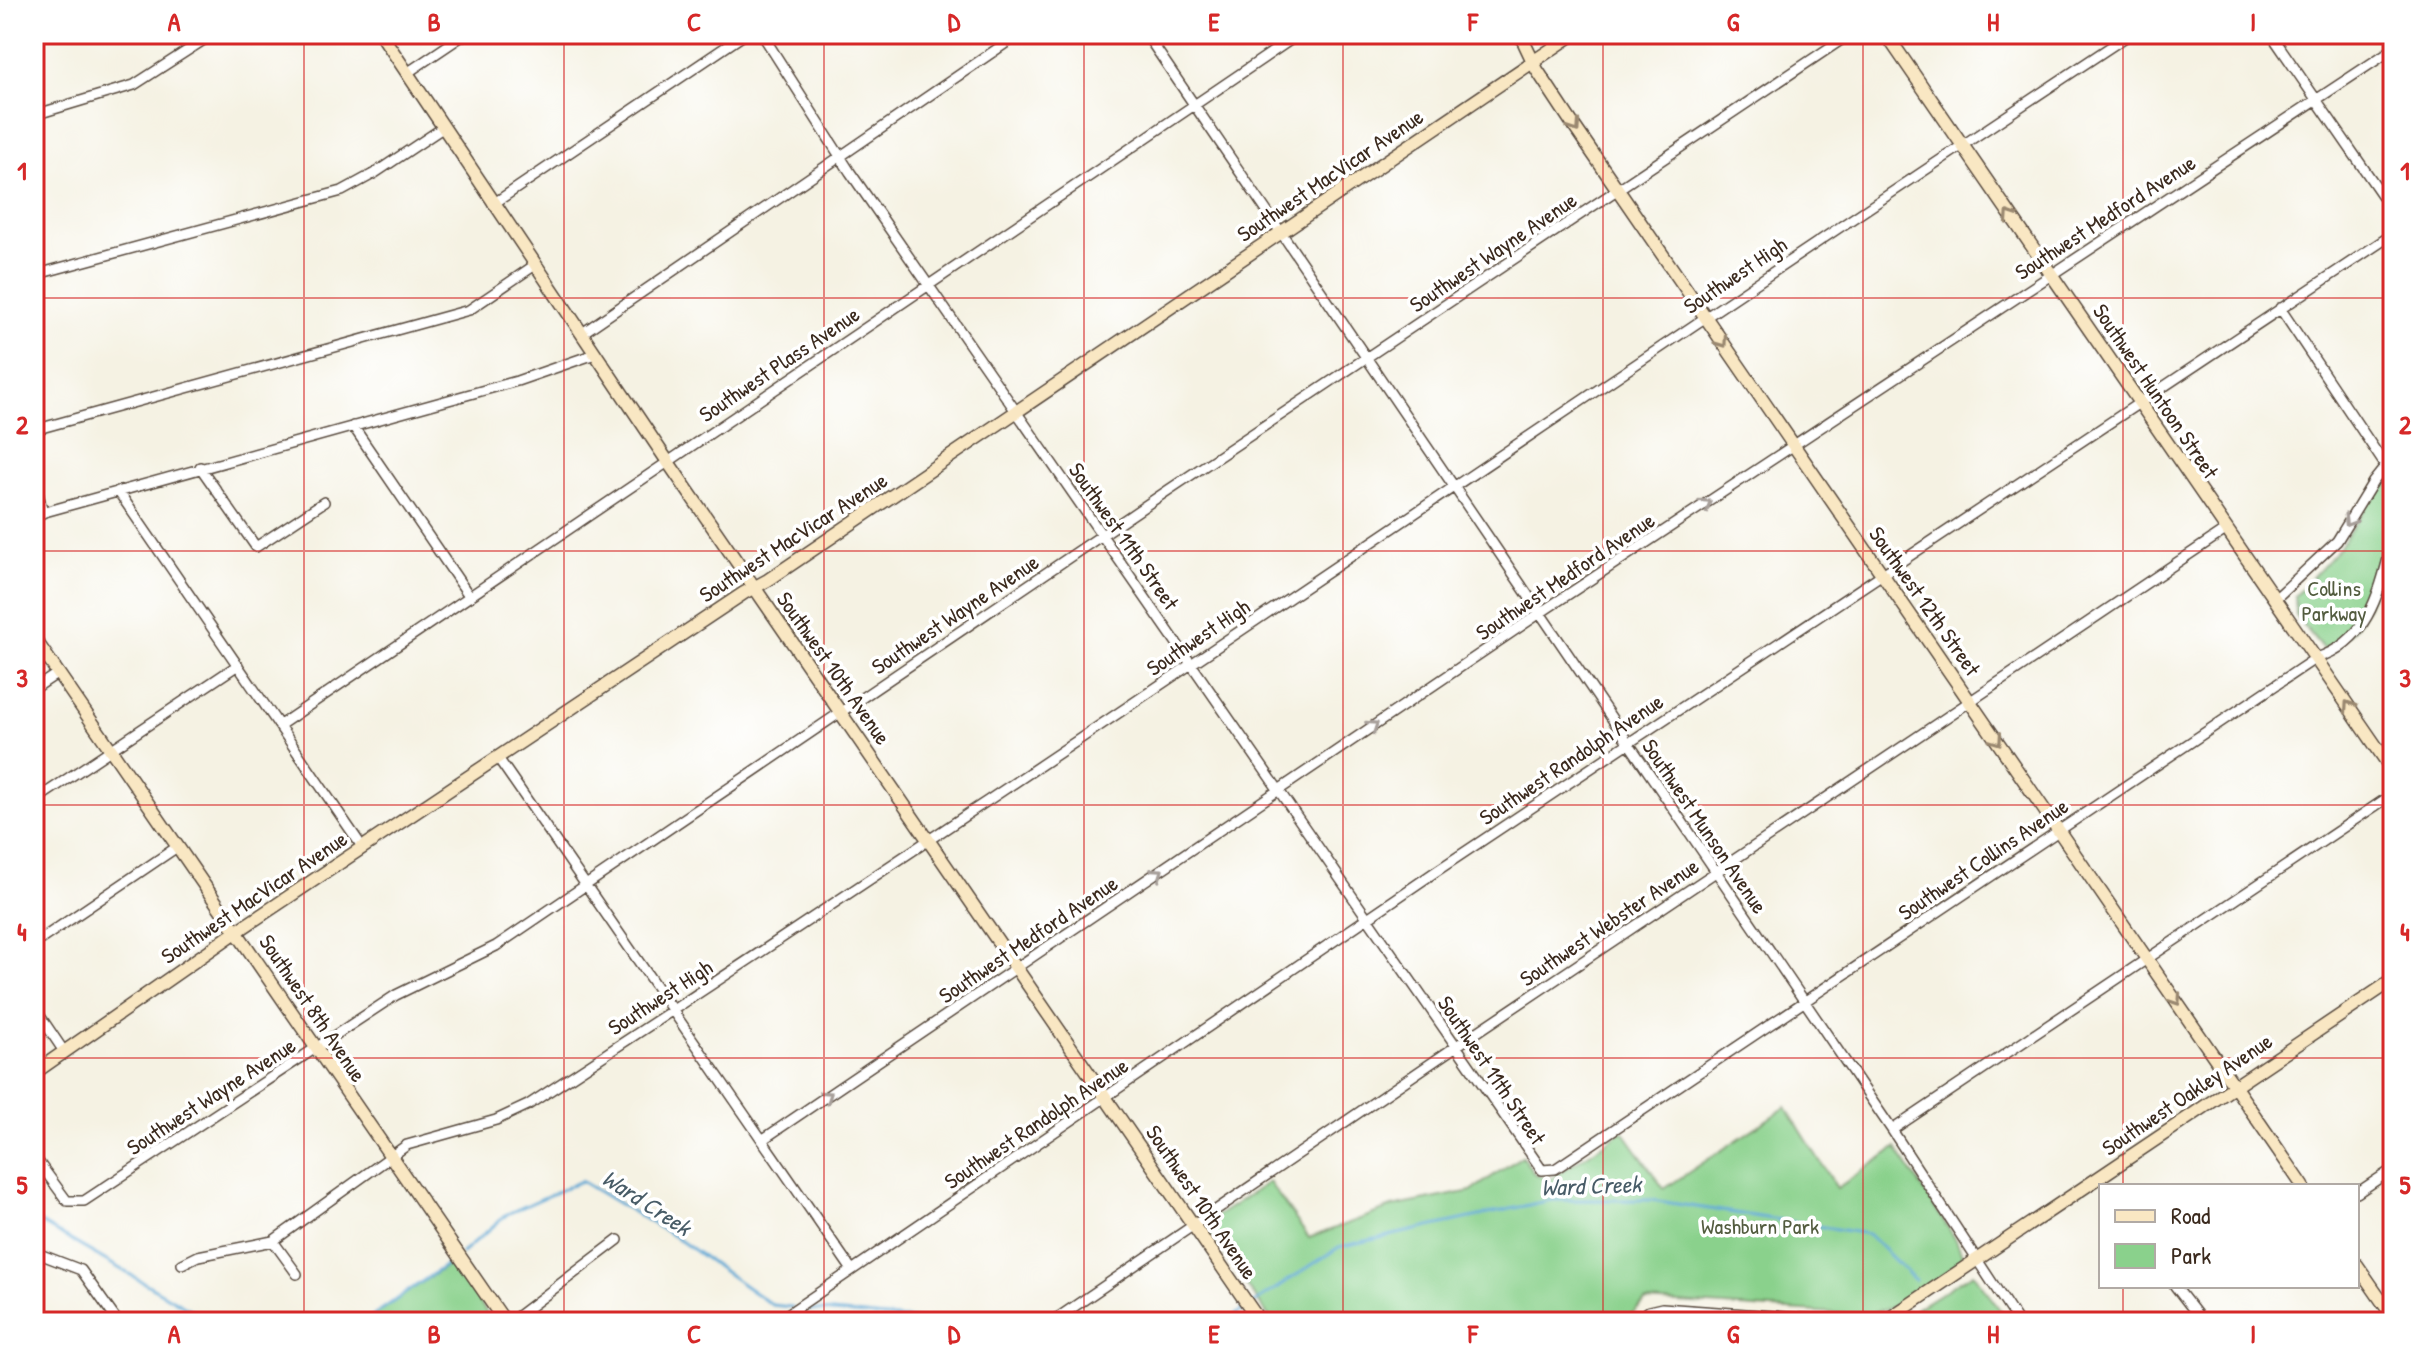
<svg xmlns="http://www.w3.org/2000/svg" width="2427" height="1356" font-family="'Patrick Hand',sans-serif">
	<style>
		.green { fill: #8ad18c; stroke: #627e55; stroke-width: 2 }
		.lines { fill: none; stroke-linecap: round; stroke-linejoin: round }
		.stream { stroke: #5ba7d4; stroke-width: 3 }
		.street-casing { stroke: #57483c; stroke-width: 12 }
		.secondary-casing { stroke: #57483c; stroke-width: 15 }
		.street { stroke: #fff; stroke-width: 9 }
		.secondary { stroke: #f9e7c3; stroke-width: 12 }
		.oneway { stroke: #9a8870 }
		.oneway2 { stroke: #a79f9a }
		.grid { fill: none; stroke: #d62828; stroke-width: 2; stroke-opacity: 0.55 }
		.labels { text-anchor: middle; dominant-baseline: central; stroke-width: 7; stroke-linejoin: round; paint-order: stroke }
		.street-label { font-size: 22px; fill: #3b2a1e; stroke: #fff }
		.park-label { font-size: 22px; fill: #535c3f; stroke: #fff }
		.water-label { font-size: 24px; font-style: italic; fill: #485c67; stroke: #fff }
		.neatline { fill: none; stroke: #d62828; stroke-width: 3 }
		.grid-label { font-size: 26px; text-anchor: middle; font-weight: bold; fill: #d62828 }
	</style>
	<rect width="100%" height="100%" fill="#fff"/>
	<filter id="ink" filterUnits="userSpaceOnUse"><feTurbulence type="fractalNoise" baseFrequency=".0125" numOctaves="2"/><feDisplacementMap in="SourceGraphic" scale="16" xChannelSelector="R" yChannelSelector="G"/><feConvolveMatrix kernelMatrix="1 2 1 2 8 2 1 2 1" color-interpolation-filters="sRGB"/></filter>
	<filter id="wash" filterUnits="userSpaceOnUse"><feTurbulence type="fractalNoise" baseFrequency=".006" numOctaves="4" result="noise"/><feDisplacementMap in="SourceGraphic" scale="32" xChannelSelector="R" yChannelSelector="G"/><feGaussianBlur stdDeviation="1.8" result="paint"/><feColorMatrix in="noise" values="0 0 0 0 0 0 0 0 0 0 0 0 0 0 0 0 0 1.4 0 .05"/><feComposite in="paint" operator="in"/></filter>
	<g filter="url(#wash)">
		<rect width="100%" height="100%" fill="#f5f2e3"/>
		<path class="green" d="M2393,466C2393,513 2381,637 2323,649L2296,616L2295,596L2339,548Z
			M1786,1107L1837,1188L1896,1148L1956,1240L1964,1260L1900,1304L1866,1315L1646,1301L1623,1322H1273L1206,1228L1211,1220L1269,1182L1309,1238L1392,1207L1471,1191L1522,1156L1535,1175L1550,1179L1623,1131L1664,1189Z
			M452,1262L493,1322H364Z
			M1973,1273L2009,1322H1923L1914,1310Z"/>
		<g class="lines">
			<path class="stream" d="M34,1219L212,1322
				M462,1253L507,1214L581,1181L675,1237L772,1305L792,1307
				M1251,1305L1339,1247L1551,1200H1652L1868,1234L1915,1280
				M800,1309L939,1322
				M364,1322L456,1258
				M1225,1322L1244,1309"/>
		</g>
	</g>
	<g filter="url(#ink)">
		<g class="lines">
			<defs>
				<path id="street" d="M762,34L850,172L1542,1170L1555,1169L2316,658C2370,642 2380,588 2393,540
					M1146,34L1892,1130L2018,1322
					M2271,34L2393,211
					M407,73L465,34
					M34,115L134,85L213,34
					M493,204L745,34
					M34,275L342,191L375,173L444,127
					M2280,308L2385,465
					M581,334L1019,34
					M353,426L470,597
					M34,430L469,310L535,265
					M200,467L256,547L324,502
					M34,477L43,513
					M118,491L363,848
					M34,515L517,381L595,354
					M2275,599L2337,541L2373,482L2393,457
					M34,689L58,673
					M280,725L1299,34
					M498,758L852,1270
					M34,801L238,665
					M34,944L177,847
					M34,1007L63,1050
					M1892,1130L2393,794
					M762,1140L1549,607L2393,49
					M34,1156L67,1201H84L396,995L496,946L1167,491L1850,34
					M2357,1193L2393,1169
					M273,1241L297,1274
					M34,1252L81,1270L118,1322
					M182,1264L198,1256L273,1241L407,1145L496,1120L528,1105C1066,754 1594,388 2130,34
					M2175,1286L2203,1322
					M1053,1321L1455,1047L2227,529
					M510,1322L618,1240
					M776,1322L1435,872L2393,234
					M1633,1322L1649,1311L1662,1308L1857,1322"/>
				<path id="secondary" d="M381,34L668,462L1260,1322
					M1520,34L1537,70L1574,126L2303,1186
					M1886,34L2393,771
					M34,638L505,1322
					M34,1073L236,932L744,593L768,580L1574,34
					M2357,1265L2393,1317
					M1884,1322L2393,980"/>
			</defs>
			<use href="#street" class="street-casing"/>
			<use href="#secondary" class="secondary-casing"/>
			<use href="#street" class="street"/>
			<use href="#secondary" class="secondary"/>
		</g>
		<defs><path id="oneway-chevron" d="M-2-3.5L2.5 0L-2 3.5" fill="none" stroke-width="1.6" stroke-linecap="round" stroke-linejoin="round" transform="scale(2)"/></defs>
		<g class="oneway">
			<use href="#oneway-chevron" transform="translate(1575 127) rotate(56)"/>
			<use href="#oneway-chevron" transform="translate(2010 216) rotate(-124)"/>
			<use href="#oneway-chevron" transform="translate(1722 342) rotate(55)"/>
			<use href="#oneway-chevron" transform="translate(2349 706) rotate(-124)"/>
			<use href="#oneway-chevron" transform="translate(1997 740) rotate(55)"/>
			<use href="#oneway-chevron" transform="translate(2176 1000) rotate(56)"/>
		</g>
		<g class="oneway2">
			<use href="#oneway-chevron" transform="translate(1706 504) rotate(-34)"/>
			<use href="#oneway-chevron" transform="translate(2349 521) rotate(121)"/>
			<use href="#oneway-chevron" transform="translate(1373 726) rotate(-34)"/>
			<use href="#oneway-chevron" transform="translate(1158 873) rotate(-35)"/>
			<use href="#oneway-chevron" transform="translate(827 1096) rotate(-34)"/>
		</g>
	</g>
	<path class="grid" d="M304,34V1322M564,34V1322M824,34V1322M1084,34V1322M1343,34V1322M1603,34V1322M1863,34V1322M2123,34V1186M34,298H2393M34,551H2393M34,805H2393M34,1058H2393M2123,1286V1322"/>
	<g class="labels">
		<g class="street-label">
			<text transform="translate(1330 175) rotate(-34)">Southwest MacVicar Avenue</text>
			<text transform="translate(2105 217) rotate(-33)">Southwest Medford Avenue</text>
			<text transform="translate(1493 252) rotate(-34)">Southwest Wayne Avenue</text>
			<text transform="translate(1735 275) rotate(-34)">Southwest High</text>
			<text transform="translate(779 364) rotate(-34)">Southwest Plass Avenue</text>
			<text transform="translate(2156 391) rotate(56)">Southwest Huntoon Street</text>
			<text transform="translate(1124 536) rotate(55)">Southwest 11th Street</text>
			<text transform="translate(793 537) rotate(-33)">Southwest MacVicar Avenue</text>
			<text transform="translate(1565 576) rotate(-34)">Southwest Medford Avenue</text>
			<text transform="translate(1925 601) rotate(55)">Southwest 12th Street</text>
			<text transform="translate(955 614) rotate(-34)">Southwest Wayne Avenue</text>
			<text transform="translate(1198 637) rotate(-34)">Southwest High</text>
			<text transform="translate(834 668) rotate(55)">Southwest 10th Avenue</text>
			<text transform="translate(1571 759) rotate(-34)">Southwest Randolph Avenue</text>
			<text transform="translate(1705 826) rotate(56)">Southwest Munson Avenue</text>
			<text transform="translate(1983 859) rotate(-34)">Southwest Collins Avenue</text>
			<text transform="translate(254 897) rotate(-34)">Southwest MacVicar Avenue</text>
			<text transform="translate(1609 922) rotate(-34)">Southwest Webster Avenue</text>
			<text transform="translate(1028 939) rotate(-34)">Southwest Medford Avenue</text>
			<text transform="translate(660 997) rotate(-33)">Southwest High</text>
			<text transform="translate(313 1008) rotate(56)">Southwest 8th Avenue</text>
			<text transform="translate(1492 1070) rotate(56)">Southwest 11th Street</text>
			<text transform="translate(2187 1094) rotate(-34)">Southwest Oakley Avenue</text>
			<text transform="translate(211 1096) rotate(-33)">Southwest Wayne Avenue</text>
			<text transform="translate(1036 1123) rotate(-34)">Southwest Randolph Avenue</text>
			<text transform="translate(1202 1202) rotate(56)">Southwest 10th Avenue</text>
		</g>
		<g class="park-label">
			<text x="2334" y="588">Collins<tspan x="2334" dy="25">Parkway</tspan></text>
			<text x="1760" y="1226">Washburn Park</text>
		</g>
		<g class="water-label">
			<text transform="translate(1591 1185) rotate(-2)">Ward Creek</text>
			<text transform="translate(647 1202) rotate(33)">Ward Creek</text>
		</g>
	</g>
	<rect width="2427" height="1356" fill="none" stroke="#fff" stroke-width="88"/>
	<rect x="2099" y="1184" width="260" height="104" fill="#ffffff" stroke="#b1aaa5" stroke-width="2"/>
	<rect x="2115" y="1210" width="40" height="12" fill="#f9e7c3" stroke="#b1aaa5" stroke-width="2"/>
	<text x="2171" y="1224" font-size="24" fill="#3b2a1e">Road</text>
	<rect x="2115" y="1244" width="40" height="24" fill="#8ad18c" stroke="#b1aaa5" stroke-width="2"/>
	<text x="2171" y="1264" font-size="24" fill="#3b2a1e">Park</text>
	<rect x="44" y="44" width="2339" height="1268" class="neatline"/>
	<g class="grid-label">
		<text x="174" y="31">A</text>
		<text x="434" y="31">B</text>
		<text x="694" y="31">C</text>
		<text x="954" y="31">D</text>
		<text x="1214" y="31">E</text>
		<text x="1473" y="31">F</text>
		<text x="1733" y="31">G</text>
		<text x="1993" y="31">H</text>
		<text x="2253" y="31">I</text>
		<text x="22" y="180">1</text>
		<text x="2405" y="180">1</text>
		<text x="22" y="434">2</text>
		<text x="2405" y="434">2</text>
		<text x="22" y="687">3</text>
		<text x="2405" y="687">3</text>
		<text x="22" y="941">4</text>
		<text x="2405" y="941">4</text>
		<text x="22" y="1194">5</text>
		<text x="2405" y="1194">5</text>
		<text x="174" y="1343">A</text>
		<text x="434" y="1343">B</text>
		<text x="694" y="1343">C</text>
		<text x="954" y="1343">D</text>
		<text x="1214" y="1343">E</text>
		<text x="1473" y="1343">F</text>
		<text x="1733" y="1343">G</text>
		<text x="1993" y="1343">H</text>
		<text x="2253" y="1343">I</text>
	</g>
</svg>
